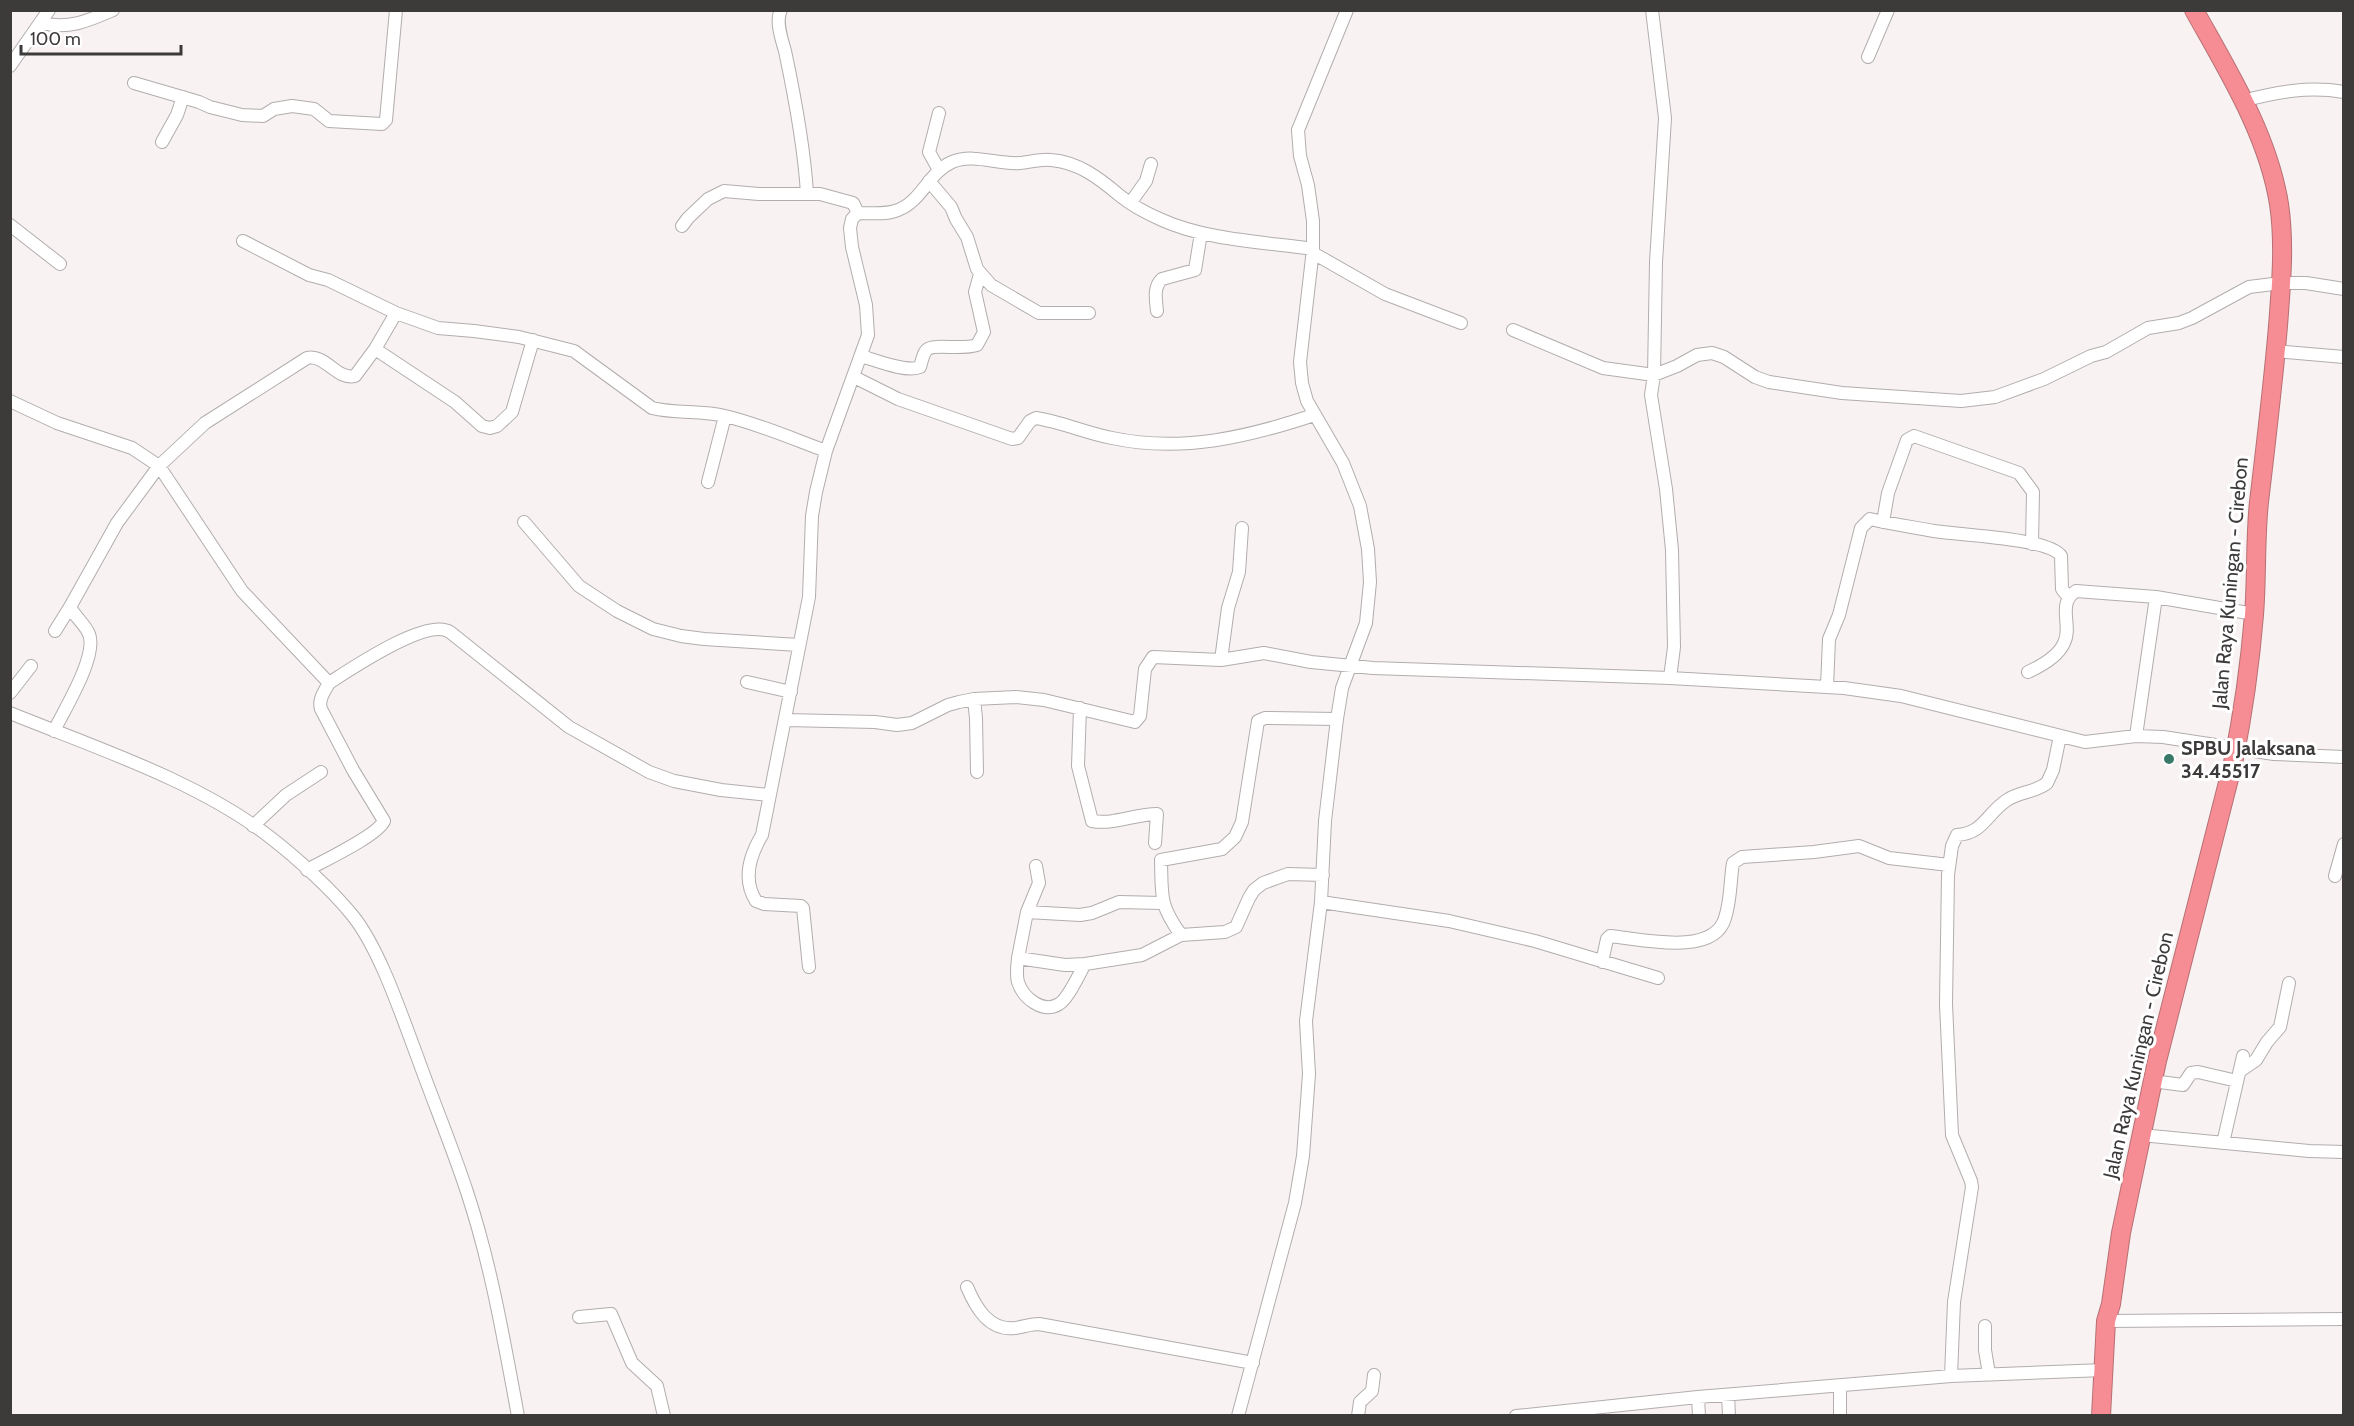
<svg xmlns="http://www.w3.org/2000/svg" width="2354" height="1426" font-family="Cabin,sans-serif">
	<style>
		.lines { fill: none; stroke-linecap: round; stroke-linejoin: round }
		.minor-casing { stroke: #b3adad; stroke-width: 14 }
		.highway-casing { stroke: #b67074; stroke-width: 20 }
		.minor { stroke: #fff; stroke-width: 12 }
		.highway { stroke: #f78d94; stroke-width: 18 }
		.poi-dot { fill: #387968; stroke: #fff; stroke-width: 2 }
		.labels { text-anchor: middle; dominant-baseline: central; stroke-width: 6; stroke-linejoin: round; paint-order: stroke }
		.street-label { font-size: 20px; fill: #3d3a3a; stroke: #fff }
		.poi-label { font-size: 20px; font-weight: bold; fill: #3d3a3a; stroke: #fff; text-anchor: start }
	</style>
	<rect width="100%" height="100%" fill="#f8f2f2"/>
	<g class="lines">
		<defs>
			<path id="minor" d="M781,10C775,21 782,40 785,51C795,98 804,145 807,193
				M1652,10L1665,118L1656,262L1654,375L1651,395L1666,489L1672,550L1674,647L1670,678
				M43,23C68,30 90,20 113,10
				M1868,57L1888,10
				M10,66L49,10
				M134,83L199,102L210,107L242,115L263,116L274,109L292,106L314,109L329,121L382,124L386,120L396,10
				M2242,101C2277,92 2308,86 2344,92
				M162,142L177,115L183,97
				M939,170L929,152L939,113
				M929,181L951,207L956,219L967,237L977,269L991,285L1039,313H1089
				M1131,202L1146,181L1151,164
				M10,225L60,264
				M682,226L688,218L708,199L724,191L759,194H820L853,203L858,213
				M243,241L309,275L328,280L396,313L438,328L474,331L519,337L574,351L652,408C676,414 701,410 725,416C759,424 793,439 826,451
				M1313,253L1385,294L1461,323
				M1157,311C1156,300 1153,287 1162,279L1195,270L1201,233
				M1513,330L1603,368L1654,375L1677,366L1697,355L1712,353L1724,357L1755,377L1769,382L1842,393L1961,401L1995,397L2044,379L2091,356L2106,352L2148,328L2179,323L2192,318L2249,287L2281,283H2306L2344,289
				M375,349L455,402L482,426L490,428L497,426L512,412L533,340
				M2275,351L2344,357
				M861,356C875,360 907,373 920,367C922,361 923,352 928,349C934,344 964,350 977,345L984,332L975,292L980,274
				M854,377L898,399L1012,439L1018,438L1030,421L1036,418C1062,422 1086,433 1112,438C1182,453 1248,437 1314,415
				M10,401L57,423L132,448L159,466L242,591L329,683
				M708,482L725,416
				M524,522L579,586L617,611L653,629L681,636L704,639L799,645
				M1883,522L1888,493L1907,440L1914,436L2019,473L2033,492L2032,544
				M55,631L70,607
				M1221,660L1228,608L1239,572L1242,528
				M2028,672C2041,666 2058,657 2064,643C2073,626 2056,604 2076,591L2156,597L2254,614
				M747,682L791,692
				M1827,687L1829,639L1839,615L1861,528L1870,519C1891,524 1913,527 1934,531C1959,535 2049,538 2061,556L2062,589L2069,598
				M10,693L31,666
				M974,699L976,718L977,772
				M1080,708L1078,766L1092,821C1114,825 1135,814 1157,814L1155,843
				M10,713C96,748 198,781 271,838C297,858 332,890 353,916C380,950 401,1014 417,1056C433,1101 452,1146 467,1192C491,1264 504,1341 518,1416
				M786,720L875,722L897,725L912,723L948,705L959,702L974,699L1016,697L1044,700L1135,722L1140,716L1145,669L1153,657L1221,660L1264,653L1311,662L1373,668L1670,678L1844,688L1901,696L2085,742L2136,736L2163,737L2274,754L2344,757
				M54,731C64,710 98,656 89,634C85,624 75,617 70,607L117,523L159,466L205,423L307,358C326,354 336,380 355,376L375,349L396,313
				M2136,736L2156,597
				M253,826L286,795L321,772
				M1036,866L1039,883L1027,912L1018,958L1065,965L1085,964
				M307,870C323,861 377,836 384,821L353,770L321,709C318,700 324,692 329,683C351,669 427,617 450,632L569,727L649,772L674,781L721,790L769,795
				M2335,876L2344,844
				M1321,902L1449,921L1535,941L1658,978
				M1027,912L1080,915L1092,913L1119,902L1162,903
				M1181,935C1159,904 1162,897 1161,860L1222,849L1235,837L1242,822L1258,721L1265,718L1337,719
				M1018,958C1017,966 1016,975 1018,982C1023,998 1043,1014 1059,1004C1068,999 1079,974 1085,964L1142,955L1181,935L1225,932L1236,927L1249,898L1254,890L1263,883L1288,874L1323,875
				M1602,962L1607,939L1610,936C1641,939 1714,957 1725,918C1731,900 1730,881 1733,863L1742,857L1814,852L1859,846L1889,858L1949,865
				M809,967L803,908L801,906L764,904L756,901C742,879 750,855 762,835L809,597L812,516L816,492L826,451L868,335L866,305L852,247L850,228L852,219L858,213C871,213 886,215 898,210C922,201 929,172 952,162C974,153 998,165 1020,163C1030,162 1041,159 1051,160C1078,162 1099,178 1119,195C1130,204 1148,214 1162,220C1206,240 1265,242 1313,249
				M2240,1071L2256,1060L2267,1042L2280,1027L2289,983
				M2152,1081L2183,1085L2191,1073L2198,1072L2237,1081
				M2141,1135L2309,1151L2344,1152
				M2223,1143L2243,1056
				M967,1287C976,1308 989,1331 1015,1328C1023,1327 1031,1324 1039,1324L1253,1363
				M579,1317L611,1314L632,1363L657,1386L664,1416
				M2106,1321L2344,1319
				M1985,1326V1350L1989,1374
				M1951,1376L1954,1302L1972,1187L1971,1181L1952,1135L1946,1004L1948,875L1952,846L1957,835C1984,833 1986,814 2007,800C2019,792 2036,792 2047,783L2053,770L2060,736
				M1840,1386V1416
				M1728,1395L1729,1416
				M1698,1397L1699,1416
				M1238,1416L1295,1203L1303,1156L1309,1074L1306,1021L1321,902L1325,821L1337,719L1342,688L1366,623L1370,582L1368,549L1360,506L1343,463L1307,401L1302,383L1300,362L1313,249V221L1308,185L1300,156L1298,130L1347,10
				M1358,1416L1360,1402L1372,1391L1374,1375
				M1516,1416L1698,1397L1951,1376L2104,1370"/>
			<path id="highway" d="M2101,1416L2106,1321L2111,1304L2121,1233L2157,1061L2233,763C2243,714 2250,664 2254,615C2257,577 2255,539 2259,502C2266,443 2273,385 2278,326C2281,286 2285,244 2279,204C2268,135 2228,71 2194,10"/>
		</defs>
		<use href="#minor" class="minor-casing"/>
		<use href="#highway" class="highway-casing"/>
		<use href="#minor" class="minor"/>
		<use href="#highway" class="highway"/>
	</g>
	<circle class="poi-dot" cx="2169" cy="759" r="6"/>
	<g class="labels">
		<g class="street-label">
			<text transform="translate(2230 583) rotate(-85)">Jalan Raya Kuningan - Cirebon</text>
			<text transform="translate(2138 1055) rotate(-77)">Jalan Raya Kuningan - Cirebon</text>
		</g>
		<g class="poi-label">
			<text x="2181" y="748">SPBU Jalaksana<tspan x="2181" dy="23">34.45517</tspan></text>
		</g>
	</g>
	<rect width="2354" height="1426" fill="none" stroke="#3d3a3a" stroke-width="24"/>
	<path d="M21 45v9h160v-9" fill="none" stroke="#3d3a3a" stroke-width="3"/>
	<text x="30" y="45" font-size="18" fill="#3d3a3a" stroke="#ffffff" stroke-width="4.5" paint-order="stroke">100 m</text>
</svg>
